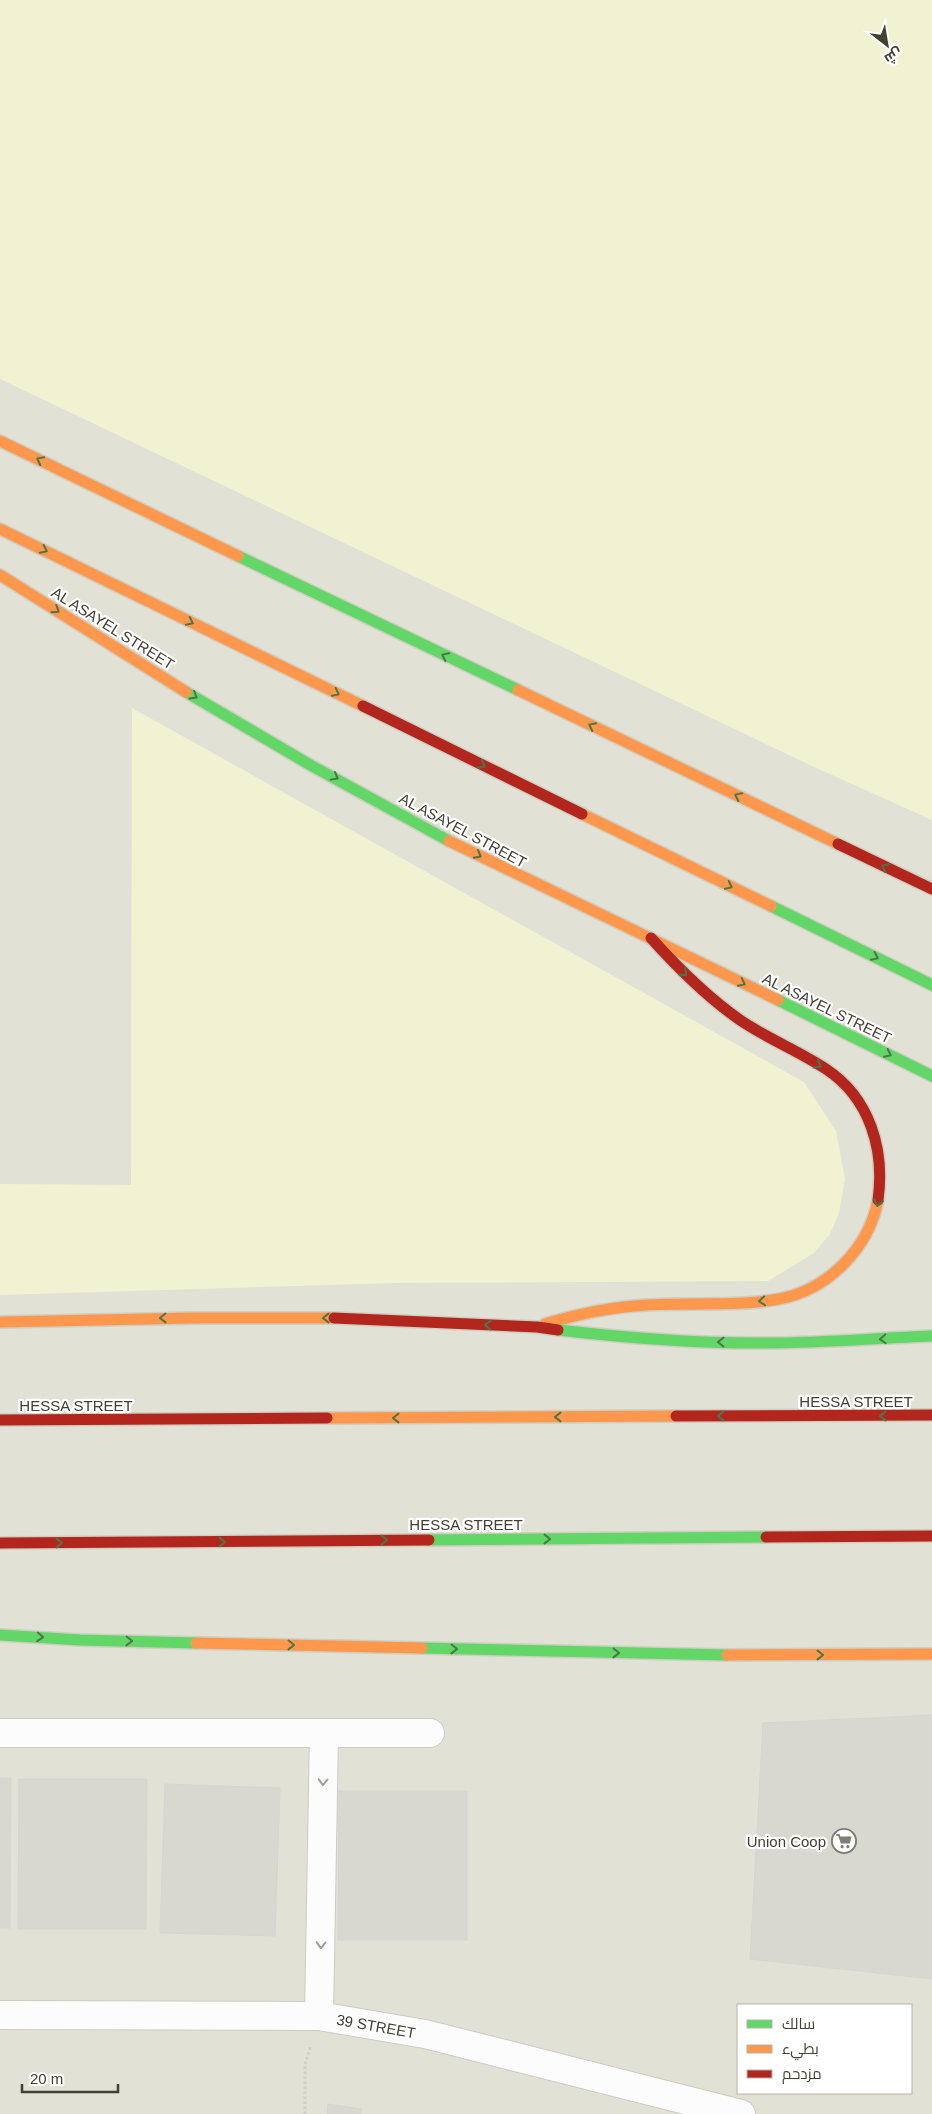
<svg xmlns="http://www.w3.org/2000/svg" width="932" height="2114" font-family="Helvetica,Cairo,sans-serif">
	<style>
		.residential { fill: #e2e1d5; fill-rule: evenodd }
		.sand { fill: #f1f2d2 }
		.building { fill: #d8d7d0; stroke: #d6d6ce }
		.lines { fill: none; stroke-linecap: round; stroke-linejoin: round }
		.street-casing { stroke: #ccccc5; stroke-width: 30 }
		.fast-casing { stroke: #cecec1; stroke-width: 14 }
		.slow-casing { stroke: #cecec1; stroke-width: 14 }
		.jam-casing { stroke: #cecec1; stroke-width: 14 }
		.path { stroke: #cfcec9; stroke-width: 3; stroke-dasharray: 2.5 2.5; stroke-linecap: butt }
		.street { stroke: #fcfcfc; stroke-width: 28 }
		.fast { stroke: #63d668; stroke-width: 11 }
		.slow { stroke: #ff974d; stroke-width: 11 }
		.jam { stroke: #b3261e; stroke-width: 11 }
		.oneway { stroke: #4e7546 }
		.oneway2 { stroke: #a09e98 }
		.labels { text-anchor: middle; dominant-baseline: central; stroke-width: 4.5; stroke-linejoin: round; paint-order: stroke }
		.street-label { font-size: 15px; fill: #434134; stroke: #fff }
		.poi-label { font-size: 15px; fill: #434134; stroke: #fff; text-anchor: end }
	</style>
	<rect width="100%" height="100%" fill="#eeeee8"/>
	<path class="residential" d="M0,0H932V2114H0ZM738,2005H911V2093H738Z"/>
	<path class="sand" d="M0,0H932V820L812,766L0,379Z
		M132,708L804,1082L836,1131L845,1179L839,1213L830,1234L814,1253L768,1281L395,1283L0,1295V1184L131,1185Z"/>
	<path class="building" d="M932,1715V1979L750,1959L763,1723Z
		M0,1778H11L10,1928H0Z
		M19,1779H147L146,1929H18Z
		M165,1784L280,1788L275,1936L160,1933Z
		M339,1791H467V1940H338Z
		M328,2104L362,2109L361,2114H327Z"/>
	<g class="lines">
		<defs>
			<path id="street" d="M0,1733H430
				M0,2015L319,2016L425,2034L741,2114
				M319,2016L324,1733"/>
			<path id="fast" d="M238,556L518,690
				M186,692L312,766L449,841
				M771,906L932,985
				M778,1000L932,1076
				M558,1330C628,1338 698,1344 768,1343C822,1343 877,1338 932,1336
				M429,1540L766,1537
				M0,1635L80,1640L196,1643
				M422,1648L727,1655"/>
			<path id="slow" d="M0,441L238,556
				M0,529L363,706
				M0,575L186,692
				M518,690L838,844
				M582,814L771,906
				M449,841L778,1000
				M0,1322L195,1318H334
				M545,1324C578,1314 611,1307 646,1305C689,1302 738,1307 779,1299C828,1290 869,1248 878,1200
				M327,1418L676,1416
				M196,1643L422,1648
				M727,1655L932,1654"/>
			<path id="jam" d="M363,706L582,814
				M838,844L932,889
				M651,938C678,968 707,997 740,1020C768,1039 799,1051 826,1069C870,1098 885,1150 878,1200
				M334,1318L537,1327L558,1330
				M676,1416L932,1415
				M0,1420L327,1418
				M766,1537L932,1536
				M0,1543L429,1540"/>
		</defs>
		<use href="#street" class="street-casing"/>
		<use href="#fast" class="fast-casing"/>
		<use href="#slow" class="slow-casing"/>
		<use href="#jam" class="jam-casing"/>
		<path class="path" d="M305,2114V2064L311,2045"/>
		<use href="#street" class="street"/>
		<use href="#fast" class="fast"/>
		<use href="#slow" class="slow"/>
		<use href="#jam" class="jam"/>
	</g>
	<defs><path id="oneway-chevron" d="M-2-3.5L2.5 0L-2 3.5" fill="none" stroke-width="1.6" stroke-linecap="round" stroke-linejoin="round" transform="scale(1.25)"/></defs>
	<g class="oneway">
		<use href="#oneway-chevron" transform="translate(40 460) rotate(-154)"/>
		<use href="#oneway-chevron" transform="translate(44 550) rotate(26)"/>
		<use href="#oneway-chevron" transform="translate(56 610) rotate(33)"/>
		<use href="#oneway-chevron" transform="translate(190 622) rotate(26)"/>
		<use href="#oneway-chevron" transform="translate(445 656) rotate(-154)"/>
		<use href="#oneway-chevron" transform="translate(336 693) rotate(26)"/>
		<use href="#oneway-chevron" transform="translate(194 696) rotate(31)"/>
		<use href="#oneway-chevron" transform="translate(592 726) rotate(-154)"/>
		<use href="#oneway-chevron" transform="translate(482 765) rotate(26)"/>
		<use href="#oneway-chevron" transform="translate(335 777) rotate(29)"/>
		<use href="#oneway-chevron" transform="translate(738 796) rotate(-154)"/>
		<use href="#oneway-chevron" transform="translate(478 855) rotate(28)"/>
		<use href="#oneway-chevron" transform="translate(885 867) rotate(-154)"/>
		<use href="#oneway-chevron" transform="translate(729 886) rotate(26)"/>
		<use href="#oneway-chevron" transform="translate(875 957) rotate(26)"/>
		<use href="#oneway-chevron" transform="translate(684 973) rotate(43)"/>
		<use href="#oneway-chevron" transform="translate(742 983) rotate(26)"/>
		<use href="#oneway-chevron" transform="translate(888 1054) rotate(26)"/>
		<use href="#oneway-chevron" transform="translate(818 1065) rotate(29)"/>
		<use href="#oneway-chevron" transform="translate(878 1203) rotate(103)"/>
		<use href="#oneway-chevron" transform="translate(762 1301) rotate(175)"/>
		<use href="#oneway-chevron" transform="translate(163 1318) rotate(179)"/>
		<use href="#oneway-chevron" transform="translate(326 1318) rotate(-180)"/>
		<use href="#oneway-chevron" transform="translate(488 1325) rotate(-177)"/>
		<use href="#oneway-chevron" transform="translate(883 1339) rotate(177)"/>
		<use href="#oneway-chevron" transform="translate(721 1342) rotate(-179)"/>
		<use href="#oneway-chevron" transform="translate(721 1416) rotate(180)"/>
		<use href="#oneway-chevron" transform="translate(883 1416) rotate(180)"/>
		<use href="#oneway-chevron" transform="translate(558 1417) rotate(180)"/>
		<use href="#oneway-chevron" transform="translate(396 1418) rotate(180)"/>
		<use href="#oneway-chevron" transform="translate(547 1539)"/>
		<use href="#oneway-chevron" transform="translate(384 1540)"/>
		<use href="#oneway-chevron" transform="translate(222 1542)"/>
		<use href="#oneway-chevron" transform="translate(59 1543)"/>
		<use href="#oneway-chevron" transform="translate(40 1637) rotate(4)"/>
		<use href="#oneway-chevron" transform="translate(129 1641) rotate(1)"/>
		<use href="#oneway-chevron" transform="translate(291 1645) rotate(1)"/>
		<use href="#oneway-chevron" transform="translate(454 1649) rotate(1)"/>
		<use href="#oneway-chevron" transform="translate(616 1653) rotate(1)"/>
		<use href="#oneway-chevron" transform="translate(820 1655)"/>
	</g>
	<g class="oneway2">
		<use href="#oneway-chevron" transform="translate(323 1782) rotate(91)"/>
		<use href="#oneway-chevron" transform="translate(321 1945) rotate(91)"/>
	</g>
	<defs>
		<symbol id="supermarket-ring" viewBox="-11 -11 22 22"><circle r="9.5" fill="#fff" stroke="#7f7e73" stroke-width="1.5"/><path d="M-6-5.5h2.5l.6 2H6L4.5 2H-2.5L-4.4-4H-6ZM-1.5 3.2a1.3 1.3 0 1 0 .1 0ZM3 3.2a1.3 1.3 0 1 0 .1 0Z" fill="#7f7e73"/></symbol>
	</defs>
	<g fill-rule="evenodd">
		<use href="#supermarket-ring" x="830" y="1827" width="28" height="28"/>
	</g>
	<g class="labels">
		<g class="street-label">
			<text transform="translate(113 628) rotate(32)">AL ASAYEL STREET</text>
			<text transform="translate(463 830) rotate(28)">AL ASAYEL STREET</text>
			<text transform="translate(827 1008) rotate(26)">AL ASAYEL STREET</text>
			<text x="856" y="1401">HESSA STREET</text>
			<text x="76" y="1405">HESSA STREET</text>
			<text x="466" y="1524">HESSA STREET</text>
			<text transform="translate(376 2026) rotate(10)">39 STREET</text>
		</g>
		<g class="poi-label">
			<text x="826" y="1841">Union Coop</text>
		</g>
	</g>
	<rect x="737" y="2004" width="175" height="90" fill="#ffffff" stroke="#b4b3ae"/>
	<rect x="747" y="2020" width="25" height="8" fill="#63d668" stroke="#b4b3ae"/>
	<text x="782" y="2029" font-size="15" fill="#434134">سالك</text>
	<rect x="747" y="2045" width="25" height="8" fill="#ff974d" stroke="#b4b3ae"/>
	<text x="782" y="2054" font-size="15" fill="#434134">بطيء</text>
	<rect x="747" y="2070" width="25" height="8" fill="#b3261e" stroke="#b4b3ae"/>
	<text x="782" y="2079" font-size="15" fill="#434134">مزدحم</text>
	<g transform="translate(887 45) rotate(149)" stroke="#ffffff" stroke-width="4" paint-order="stroke">
	<path d="M0-4L9 19L0 12L-9 19Z" fill="#434134"/>
	<text y="-8" font-size="14" font-weight="bold" text-anchor="middle" fill="#434134">ش</text>
	</g>
	<path d="M22 2084v8h96v-8" fill="none" stroke="#434134" stroke-width="2.5"/>
	<text x="30" y="2084" font-size="15" fill="#434134" stroke="#ffffff" stroke-width="4" paint-order="stroke">20 m</text>
</svg>
